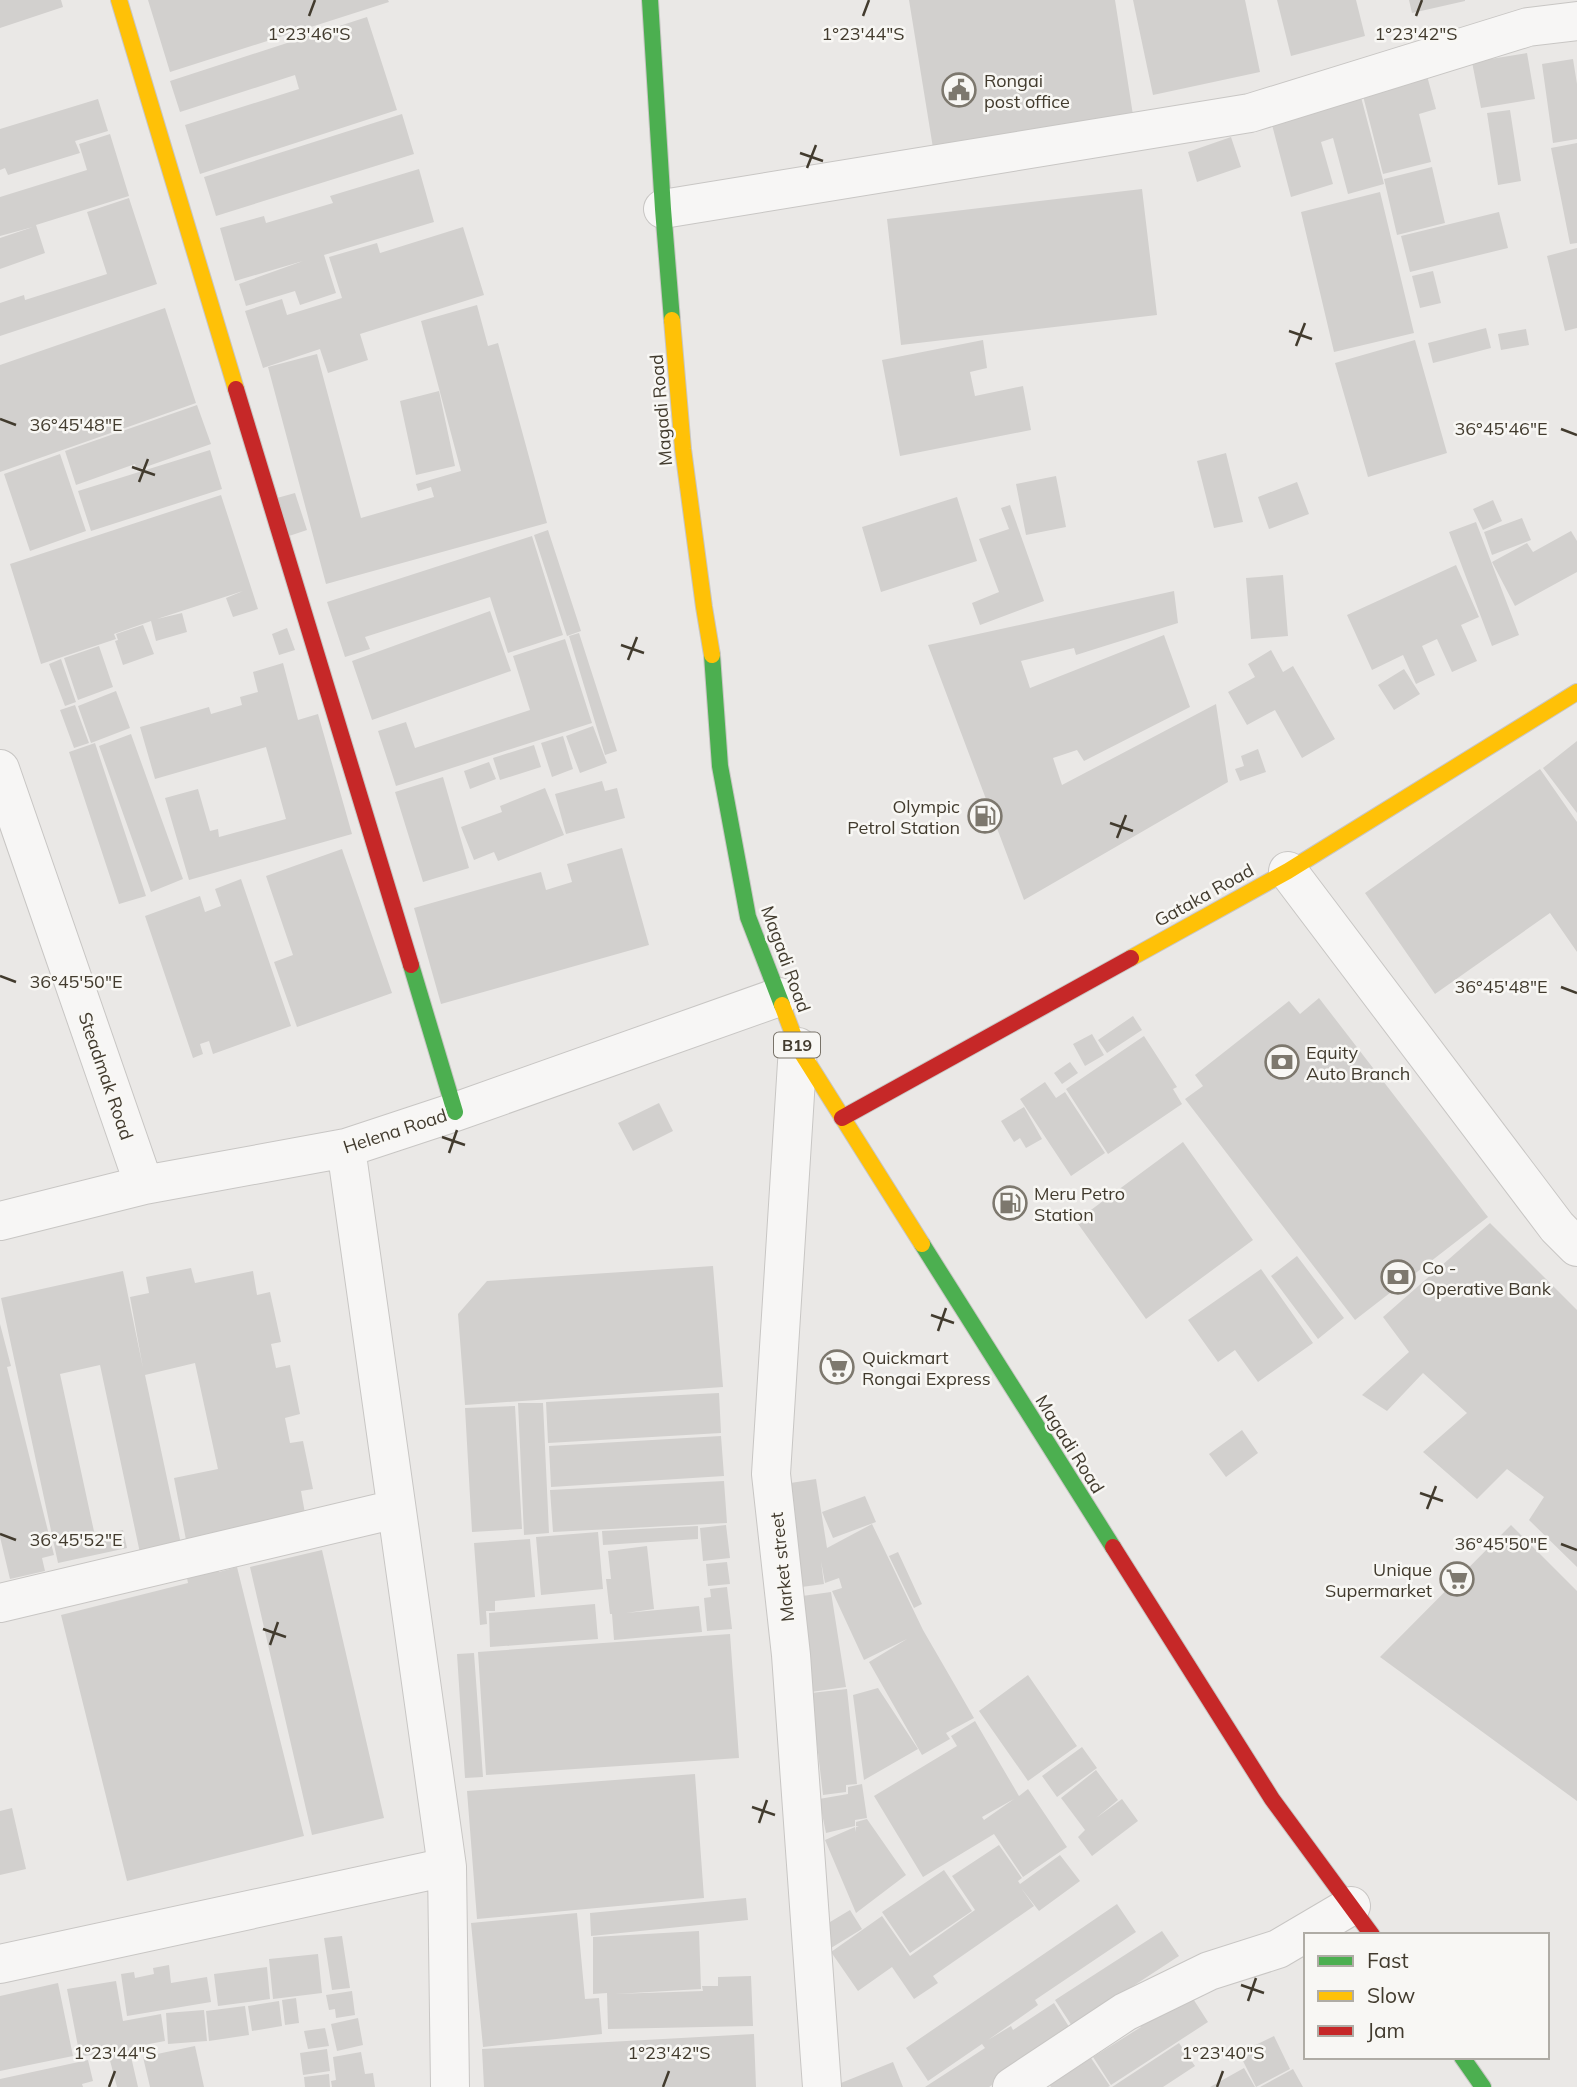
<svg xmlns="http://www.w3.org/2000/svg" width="1577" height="2087" font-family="Mulish,sans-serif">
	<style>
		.building { fill: #d2d0ce; fill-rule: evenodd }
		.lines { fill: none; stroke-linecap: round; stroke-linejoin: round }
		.street-casing { stroke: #c8c6c4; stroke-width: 40 }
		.fast-casing { stroke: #c8c6c4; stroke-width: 18 }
		.slow-casing { stroke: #c8c6c4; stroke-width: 18 }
		.jam-casing { stroke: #c8c6c4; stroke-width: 18 }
		.street { stroke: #f7f6f5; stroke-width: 38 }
		.fast { stroke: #4caf50; stroke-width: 16 }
		.slow { stroke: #ffc107; stroke-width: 16 }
		.jam { stroke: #c62828; stroke-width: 16 }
		.ticks { fill: none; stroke: #423b2e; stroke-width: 2.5 }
		.labels { text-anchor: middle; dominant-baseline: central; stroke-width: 5; stroke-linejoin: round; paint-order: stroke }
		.shield { fill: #f8f7f4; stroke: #797369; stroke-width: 2 }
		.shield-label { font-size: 16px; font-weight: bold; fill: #423b2e }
		.poi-label { font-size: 18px; fill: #423b2e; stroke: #f8f7f4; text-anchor: start }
		.street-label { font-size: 18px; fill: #423b2e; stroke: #f8f7f4 }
		.ticks-label { font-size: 18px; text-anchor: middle; fill: #423b2e; stroke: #f8f7f4; stroke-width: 5; stroke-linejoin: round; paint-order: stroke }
	</style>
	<rect width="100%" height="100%" fill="#eae8e6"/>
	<path class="building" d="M0,0H61L63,7L0,28Z
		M148,0H388L389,2L170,72Z
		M909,0H1115L1133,115L933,148Z
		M1133,0H1245L1260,72L1153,95Z
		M1277,0H1356L1365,36L1291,56Z
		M1409,0H1465V1L1412,13Z
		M367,17L397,110L200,174L185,125L299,89L295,75L180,112L170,81Z
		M1527,53L1535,99L1481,108L1472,62Z
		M1573,59L1577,84V139L1553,143L1542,64Z
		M1426,72L1436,109L1419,114L1431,162L1383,174L1361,88Z
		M1357,82L1384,184L1348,194L1333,138L1321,142L1333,184L1291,197L1271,121Z
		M98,99L108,131L75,141L80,153L8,175L5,168L0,170V129Z
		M1510,110L1521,181L1498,185L1487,113Z
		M402,114L414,154L216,216L204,177Z
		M110,134L129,196L36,225L45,253L0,269V238L33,227L0,236V197L87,170L79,144Z
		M1231,137L1241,167L1197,182L1188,152Z
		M1577,143V243L1570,244L1551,148Z
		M1432,167L1445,223L1397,235L1384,179Z
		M419,169L434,222L324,255L336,293L300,305L295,291L246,306L239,284L303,261L235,281L220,228L264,216L266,223L333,203L330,196Z
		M1142,189L1157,315L901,345L887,219Z
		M1380,192L1414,333L1334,352L1301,212Z
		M129,198L157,284L0,336V303L24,295L25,300L107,274L87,212Z
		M1499,212L1508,248L1410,272L1401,236Z
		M463,227L484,295L360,334L368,360L328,373L320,349L263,368L245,311L282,299L287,315L342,298L329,257L377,243L380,253Z
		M1577,248V328L1565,331L1547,256Z
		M1433,271L1441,303L1420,308L1412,276Z
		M477,305L488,346L498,343L547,523L326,584L268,367L317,354L361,518L434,497L431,487L418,491L416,484L461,471L421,321Z
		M165,308L196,403L0,472V365Z
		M1486,328L1491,348L1433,363L1428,343Z
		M1526,329L1529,345L1501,350L1498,334Z
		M983,340L987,368L970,372L975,396L1023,386L1031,430L900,456L882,360Z
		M1415,340L1447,453L1368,477L1335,363Z
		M439,391L455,466L416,475L400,401Z
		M197,405L211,444L137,470L135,464L76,485L65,451Z
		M210,450L222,489L91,531L78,491Z
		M1226,453L1243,522L1214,528L1197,461Z
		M60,454L86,531L30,551L4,474Z
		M1056,476L1066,527L1026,535L1016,484Z
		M1297,482L1309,514L1269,529L1258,497Z
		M295,493L307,530L289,536L277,498Z
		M221,495L258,609L233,617L226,598L243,591L157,619L182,613L187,632L156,641L151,621L114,634L116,639L41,664L10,564Z
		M957,497L977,561L881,592L862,527Z
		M1493,500L1502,521L1483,530L1473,509Z
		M1010,505L1044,601L980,625L972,603L999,592L979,539L1009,529L1001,508Z
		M1522,518L1531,540L1492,555L1484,532Z
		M1476,522L1519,635L1492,646L1449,532Z
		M548,530L581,631L567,636L534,535Z
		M1571,531L1577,541V572L1515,606L1492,562L1527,543L1533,552Z
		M532,536L563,635L508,653L490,597L365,637L370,649L345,657L327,602Z
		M1456,565L1479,617L1461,625L1477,661L1452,672L1437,639L1422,646L1435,675L1416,684L1403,655L1372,670L1347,615Z
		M1283,575L1288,636L1251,639L1246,578Z
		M1174,591L1178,623L1076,655L1074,648L1021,661L1030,688L1164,635L1190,707L1084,761L1077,750L1053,758L1062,785L1216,704L1228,782L1024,900L928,645Z
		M490,611L511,671L372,720L352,661Z
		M143,625L154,654L123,665L115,641L118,640L116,634Z
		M287,628L295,650L279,655L272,634Z
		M579,633L617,751L605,755L569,636Z
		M565,639L592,723L396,786L378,731L406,722L415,748L530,710L513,656Z
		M99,646L113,687L78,700L64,658Z
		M1271,650L1283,672L1293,666L1335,739L1302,758L1275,710L1247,725L1228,692L1255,677L1248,664Z
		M61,659L76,702L65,706L49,664Z
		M283,663L298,720L318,714L352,834L189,880L165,798L198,789L210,831L218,829L219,837L286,819L266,747L155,779L140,727L209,707L211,714L242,705L240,697L258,692L253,672Z
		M1404,669L1420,694L1394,710L1378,685Z
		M116,691L130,728L91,743L78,706Z
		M75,705L89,743L74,748L60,710Z
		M593,726L607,763L580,773L566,736Z
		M131,734L183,879L151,892L99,746Z
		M563,736L573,769L552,777L541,743Z
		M1577,741V813L1543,768Z
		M95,743L146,896L119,904L69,752Z
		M534,745L541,767L500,780L493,758Z
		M1258,749L1266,772L1240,781L1235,769L1244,766L1241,756Z
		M489,762L496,779L470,789L464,771Z
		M1540,769L1577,822V952L1550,913L1435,994L1365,893Z
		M443,777L469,868L423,882L395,792Z
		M602,781L605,791L617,788L625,818L566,834L555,794Z
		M545,788L564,835L498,861L494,852L474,860L461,827L502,812L500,806Z
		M622,848L649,945L441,1004L414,908L541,872L546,890L572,882L567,864Z
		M342,849L392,993L297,1027L274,962L293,955L266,876Z
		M241,879L291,1026L213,1054L209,1041L200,1044L203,1054L193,1058L145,916L200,896L205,912L221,906L215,889Z
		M1319,998L1488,1217L1355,1320L1185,1099L1203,1086L1195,1075L1289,1001L1300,1014Z
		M1133,1016L1142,1030L1107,1053L1098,1040Z
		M1092,1034L1104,1055L1085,1066L1073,1044Z
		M1144,1036L1177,1087L1173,1089L1182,1104L1108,1154L1066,1089Z
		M1070,1062L1078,1073L1062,1084L1054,1073Z
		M1045,1082L1056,1098L1065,1092L1105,1153L1071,1176L1020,1099Z
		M659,1103L673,1131L633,1151L618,1123Z
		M1024,1107L1042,1139L1026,1148L1020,1138L1014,1142L1001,1121Z
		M1183,1142L1253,1240L1146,1319L1076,1221Z
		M1490,1223L1577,1310V1567L1529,1520L1544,1497L1507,1469L1477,1499L1423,1452L1467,1413L1423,1373L1387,1411L1362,1395L1409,1352L1383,1317Z
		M1297,1256L1344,1318L1318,1339L1271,1276Z
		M713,1266L723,1387L465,1405L458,1314L487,1281Z
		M191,1268L195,1283L253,1271L257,1295L270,1292L281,1342L271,1344L276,1368L290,1365L300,1414L285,1418L290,1443L303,1441L313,1489L301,1491L306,1519L187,1545L174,1478L218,1469L195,1363L145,1375L181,1544L140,1553L100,1365L60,1374L95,1536L123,1530L127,1548L58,1563L1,1298L123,1271L143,1368L130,1297L149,1293L146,1277Z
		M1261,1269L1313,1343L1258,1382L1235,1350L1218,1362L1188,1320Z
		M0,1324L11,1366L7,1367L54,1555L42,1558L45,1571L10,1579L0,1537Z
		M719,1393L721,1433L548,1443L546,1402Z
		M518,1403H543L549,1533L524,1535Z
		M515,1406L522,1529L472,1532L465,1408Z
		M1242,1430L1258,1453L1226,1477L1209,1454Z
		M721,1436L724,1476L551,1487L549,1446Z
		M816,1479L827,1548L872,1524L923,1630L974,1718L946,1733L950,1739L922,1755L869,1662L907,1639L864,1660L832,1591L842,1588L839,1578L825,1583L821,1561L824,1584L794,1588L778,1485Z
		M724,1481L727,1523L553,1532L550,1490Z
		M865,1496L876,1522L833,1538L822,1512Z
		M726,1525L730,1558L703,1561L700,1528Z
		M1511,1525L1577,1591V1801L1380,1657Z
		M698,1526V1539L603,1545L602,1531Z
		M598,1532L603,1589L541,1595L536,1537Z
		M530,1539L535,1597L495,1601V1611H486L487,1624L480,1625L474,1543Z
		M647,1546L654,1609L626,1613L699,1606L702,1632L614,1640L612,1614H610L606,1579H611L608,1551Z
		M322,1550L384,1818L312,1835L250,1567Z
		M898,1552L922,1604L914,1608L889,1556Z
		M216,1561L219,1572L237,1567L304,1836L127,1881L61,1615L188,1583L185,1568Z
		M727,1562L730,1584L708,1586L706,1564Z
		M727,1587L732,1629L707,1631L704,1598L711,1597L710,1589Z
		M831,1592L846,1687L811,1692L795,1597Z
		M595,1604L598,1639L490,1647L489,1613Z
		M730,1634L739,1758L486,1775L478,1652Z
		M474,1653L483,1777L465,1778L457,1654Z
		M1028,1675L1077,1746L1028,1781L979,1711Z
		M878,1688L918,1749L864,1780L853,1695Z
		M847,1689L857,1784L846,1785V1792L823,1795L811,1693Z
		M975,1721L1019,1796L1028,1789L1067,1847L1023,1877L994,1834L923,1877L874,1796L957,1746L951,1736ZM1014,1799L984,1820L982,1817Z
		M1082,1747L1097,1768L1057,1797L1042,1776Z
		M1096,1770L1118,1800L1096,1818L1122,1799L1138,1821L1092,1856L1078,1837L1085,1830L1061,1798Z
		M695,1774L704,1898L477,1919L467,1791Z
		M862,1784L867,1818L855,1820V1826L826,1833L819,1799L848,1794V1787Z
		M12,1808L26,1869L0,1875V1811Z
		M867,1819L906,1875L856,1913L825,1840L855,1827L856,1832V1827L859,1826H856V1822Z
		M999,1845L1022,1878L1018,1881L1020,1884L1060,1855L1080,1881L1039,1911L1021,1888L1034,1906L933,1976L938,1983L914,1999L892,1967L858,1991L831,1952L882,1916L910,1956L975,1910L952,1876Z
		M944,1870L972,1911L910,1953L882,1912Z
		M746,1898L748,1920L591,1936L590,1913Z
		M1117,1904L1136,1932L1035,2000L1038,2005L988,2040L1011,2026L1013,2030L1054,2003L1073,2033L989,2087H925L985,2048L982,2044L928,2081L906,2048Z
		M850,1910L862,1929L831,1948L820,1928Z
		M577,1913L585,1999L599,1998L602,2034L483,2047L471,1923Z
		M699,1931L701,1989L615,1994L703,1991L702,1986H718V1977L751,1976L753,2026L608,2029L607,1993L593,1994V1937Z
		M1162,1931L1179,1956L1072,2026L1055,2000Z
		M342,1936L350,1988L332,1990L324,1938Z
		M318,1954L322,1993L273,1999L269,1959Z
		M169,1965L171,1983L207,1977L211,2002L127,2016L121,1974L134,1972L135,1978L154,1974L153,1968Z
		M267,1967L270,1999L218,2006L214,1974Z
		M116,1981L123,2021L161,2014L165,2041L80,2057L67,1989Z
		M58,1983L73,2056L0,2071V1996Z
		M352,1991L355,2015L336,2018L335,2009L329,2010L326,1995Z
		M1190,1994L1208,2022L1111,2085L1093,2057L1141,2027L1138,2022Z
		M296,1998L299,2023L285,2025L282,2000Z
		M279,2001L282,2026L252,2031L248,2006Z
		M245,2006L249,2035L209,2041L206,2011Z
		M204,2010L207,2041L168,2044L166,2013Z
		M358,2018L363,2045L337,2051L331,2024Z
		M325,2028L329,2046L308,2049L304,2031Z
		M754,2034L756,2087H484L482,2049Z
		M1274,2036L1290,2069L1256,2087L1239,2053Z
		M1179,2043L1195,2066L1163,2087H1112Z
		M195,2046L204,2087H150L143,2057Z
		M129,2048L138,2087H117L108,2053Z
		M327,2049L330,2071L303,2075L300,2053Z
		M361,2052L365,2074L373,2073L375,2087H332L331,2081L336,2080L333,2057Z
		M1091,2058L1110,2086L1108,2087H1051L1043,2076L1063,2063L1070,2072Z
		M88,2060L93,2081L82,2084L83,2087H0V2079Z
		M893,2062L903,2087H831Z
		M1244,2068L1255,2087H1210Z
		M1293,2069L1303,2087H1260Z
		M329,2074L330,2087H305L304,2077Z"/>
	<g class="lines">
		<defs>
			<path id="street" d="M663,209L1250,113L1528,27L1577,21
				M0,769L144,1185
				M1288,871L1557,1227L1577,1247
				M798,1047L771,1474L791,1655L822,2087
				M346,1148L447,1867L450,2087
				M0,1221L144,1185L346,1148L455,1112L779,997
				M0,1603L396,1509
				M0,1964L447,1867
				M1012,2087L1125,2012L1209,1971L1278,1949L1351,1906"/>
			<path id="fast" d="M650,0L663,209L672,320
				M712,655L720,766L748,917L782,1005
				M411,965L455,1112
				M922,1244L1113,1547
				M1462,2057L1483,2087"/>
			<path id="slow" d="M119,0L236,389
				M672,320L683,449L704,607L712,655
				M1131,958L1288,871L1577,692
				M782,1005L798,1047L922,1244"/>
			<path id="jam" d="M236,389L411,965
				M842,1118L1131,958
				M1113,1547L1272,1799L1372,1935"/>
		</defs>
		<use href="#street" class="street-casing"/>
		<use href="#fast" class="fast-casing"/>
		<use href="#slow" class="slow-casing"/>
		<use href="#jam" class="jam-casing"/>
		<use href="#street" class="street"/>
		<use href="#fast" class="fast"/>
		<use href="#slow" class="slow"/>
		<use href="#jam" class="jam"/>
	</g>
	<path class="ticks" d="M309,16L315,0M863,16L869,0M1416,16L1422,0M800,153L823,161M807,168L816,145M1289,331L1312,339M1296,346L1305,323M0,419L16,425M1561,429L1577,435M132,467L155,475M139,482L148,459M621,645L644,653M628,660L637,637M1110,823L1133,831M1117,838L1126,815M0,976L16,982M1561,987L1577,993M442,1137L465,1145M449,1153L457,1130M931,1315L954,1323M938,1331L946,1308M1420,1493L1443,1501M1427,1509L1436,1486M0,1534L16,1540M1561,1544L1577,1550M263,1629L286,1637M270,1645L278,1622M752,1807L775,1815M759,1823L767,1800M1241,1985L1264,1993M1248,2001L1256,1978M109,2087L115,2071M663,2087L669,2071M1217,2087L1223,2071"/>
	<defs>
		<symbol id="civic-ring" viewBox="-11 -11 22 22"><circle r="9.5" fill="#f8f7f4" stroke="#7d786e" stroke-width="1.5"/><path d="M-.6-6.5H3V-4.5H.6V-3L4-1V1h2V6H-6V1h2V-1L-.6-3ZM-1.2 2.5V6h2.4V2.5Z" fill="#7d786e"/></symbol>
		<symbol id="fuel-ring" viewBox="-11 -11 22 22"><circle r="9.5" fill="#f8f7f4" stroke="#7d786e" stroke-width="1.5"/><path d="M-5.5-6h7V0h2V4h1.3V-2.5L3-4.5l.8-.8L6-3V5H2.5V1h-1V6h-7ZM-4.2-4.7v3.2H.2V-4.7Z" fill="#7d786e"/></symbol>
		<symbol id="bank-ring" viewBox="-11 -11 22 22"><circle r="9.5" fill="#f8f7f4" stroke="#7d786e" stroke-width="1.5"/><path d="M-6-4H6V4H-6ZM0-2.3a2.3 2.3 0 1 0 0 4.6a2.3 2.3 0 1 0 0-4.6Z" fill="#7d786e"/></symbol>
		<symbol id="supermarket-ring" viewBox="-11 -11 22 22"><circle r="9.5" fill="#f8f7f4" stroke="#7d786e" stroke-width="1.5"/><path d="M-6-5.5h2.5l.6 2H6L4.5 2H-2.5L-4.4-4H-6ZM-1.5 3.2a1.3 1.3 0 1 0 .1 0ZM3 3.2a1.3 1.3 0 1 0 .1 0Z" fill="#7d786e"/></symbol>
	</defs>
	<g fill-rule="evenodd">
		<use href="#civic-ring" x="940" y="71" width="38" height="38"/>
		<use href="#fuel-ring" x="966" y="797" width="38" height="38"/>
		<use href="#bank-ring" x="1263" y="1043" width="38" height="38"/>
		<use href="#fuel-ring" x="991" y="1184" width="38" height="38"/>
		<use href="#bank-ring" x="1379" y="1258" width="38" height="38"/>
		<use href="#supermarket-ring" x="818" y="1348" width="38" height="38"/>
		<use href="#supermarket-ring" x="1438" y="1560" width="38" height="38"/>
	</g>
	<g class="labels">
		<rect class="shield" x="774" y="1032.5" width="46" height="25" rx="5"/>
		<g class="shield-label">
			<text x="797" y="1045">B19</text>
		</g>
		<g class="poi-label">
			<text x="984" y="80">Rongai<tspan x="984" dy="21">post office</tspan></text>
			<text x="960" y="806" text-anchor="end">Olympic<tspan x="960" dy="21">Petrol Station</tspan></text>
			<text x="1306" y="1052">Equity<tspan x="1306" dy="21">Auto Branch</tspan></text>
			<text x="1034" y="1193">Meru Petro<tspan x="1034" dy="21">Station</tspan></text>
			<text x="1422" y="1267">Co -<tspan x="1422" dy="21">Operative Bank</tspan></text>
			<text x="862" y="1357">Quickmart<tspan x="862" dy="21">Rongai Express</tspan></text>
			<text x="1432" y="1569" text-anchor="end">Unique<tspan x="1432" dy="21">Supermarket</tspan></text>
		</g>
		<g class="street-label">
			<text transform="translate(661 410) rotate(-95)">Magadi Road</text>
			<text transform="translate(1204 895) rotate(-29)">Gataka Road</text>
			<text transform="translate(786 959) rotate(70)">Magadi Road</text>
			<text transform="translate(106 1076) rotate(71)">Steadmak Road</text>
			<text transform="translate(395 1131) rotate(-18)">Helena Road</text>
			<text transform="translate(1070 1444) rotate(58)">Magadi Road</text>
			<text transform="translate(782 1567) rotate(-96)">Market street</text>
		</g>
	</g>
	<g class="ticks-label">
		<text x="863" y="40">1°23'44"S</text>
		<text x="1416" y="40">1°23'42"S</text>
		<text x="309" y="40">1°23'46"S</text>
		<text x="76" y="431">36°45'48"E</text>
		<text x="1501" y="435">36°45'46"E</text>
		<text x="76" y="988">36°45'50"E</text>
		<text x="1501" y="993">36°45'48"E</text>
		<text x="76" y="1546">36°45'52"E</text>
		<text x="1501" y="1550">36°45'50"E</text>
		<text x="115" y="2059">1°23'44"S</text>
		<text x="669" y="2059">1°23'42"S</text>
		<text x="1223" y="2059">1°23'40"S</text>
	</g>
	<rect x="1304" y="1933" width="245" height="126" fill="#f8f7f4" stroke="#afaca5" stroke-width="2"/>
	<rect x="1318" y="1956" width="35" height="10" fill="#4caf50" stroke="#afaca5" stroke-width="2"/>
	<text x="1367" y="1968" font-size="21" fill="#423b2e">Fast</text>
	<rect x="1318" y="1991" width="35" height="10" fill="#ffc107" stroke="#afaca5" stroke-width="2"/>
	<text x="1367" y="2003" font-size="21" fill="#423b2e">Slow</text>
	<rect x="1318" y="2026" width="35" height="10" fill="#c62828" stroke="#afaca5" stroke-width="2"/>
	<text x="1367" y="2038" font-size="21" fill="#423b2e">Jam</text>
</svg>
